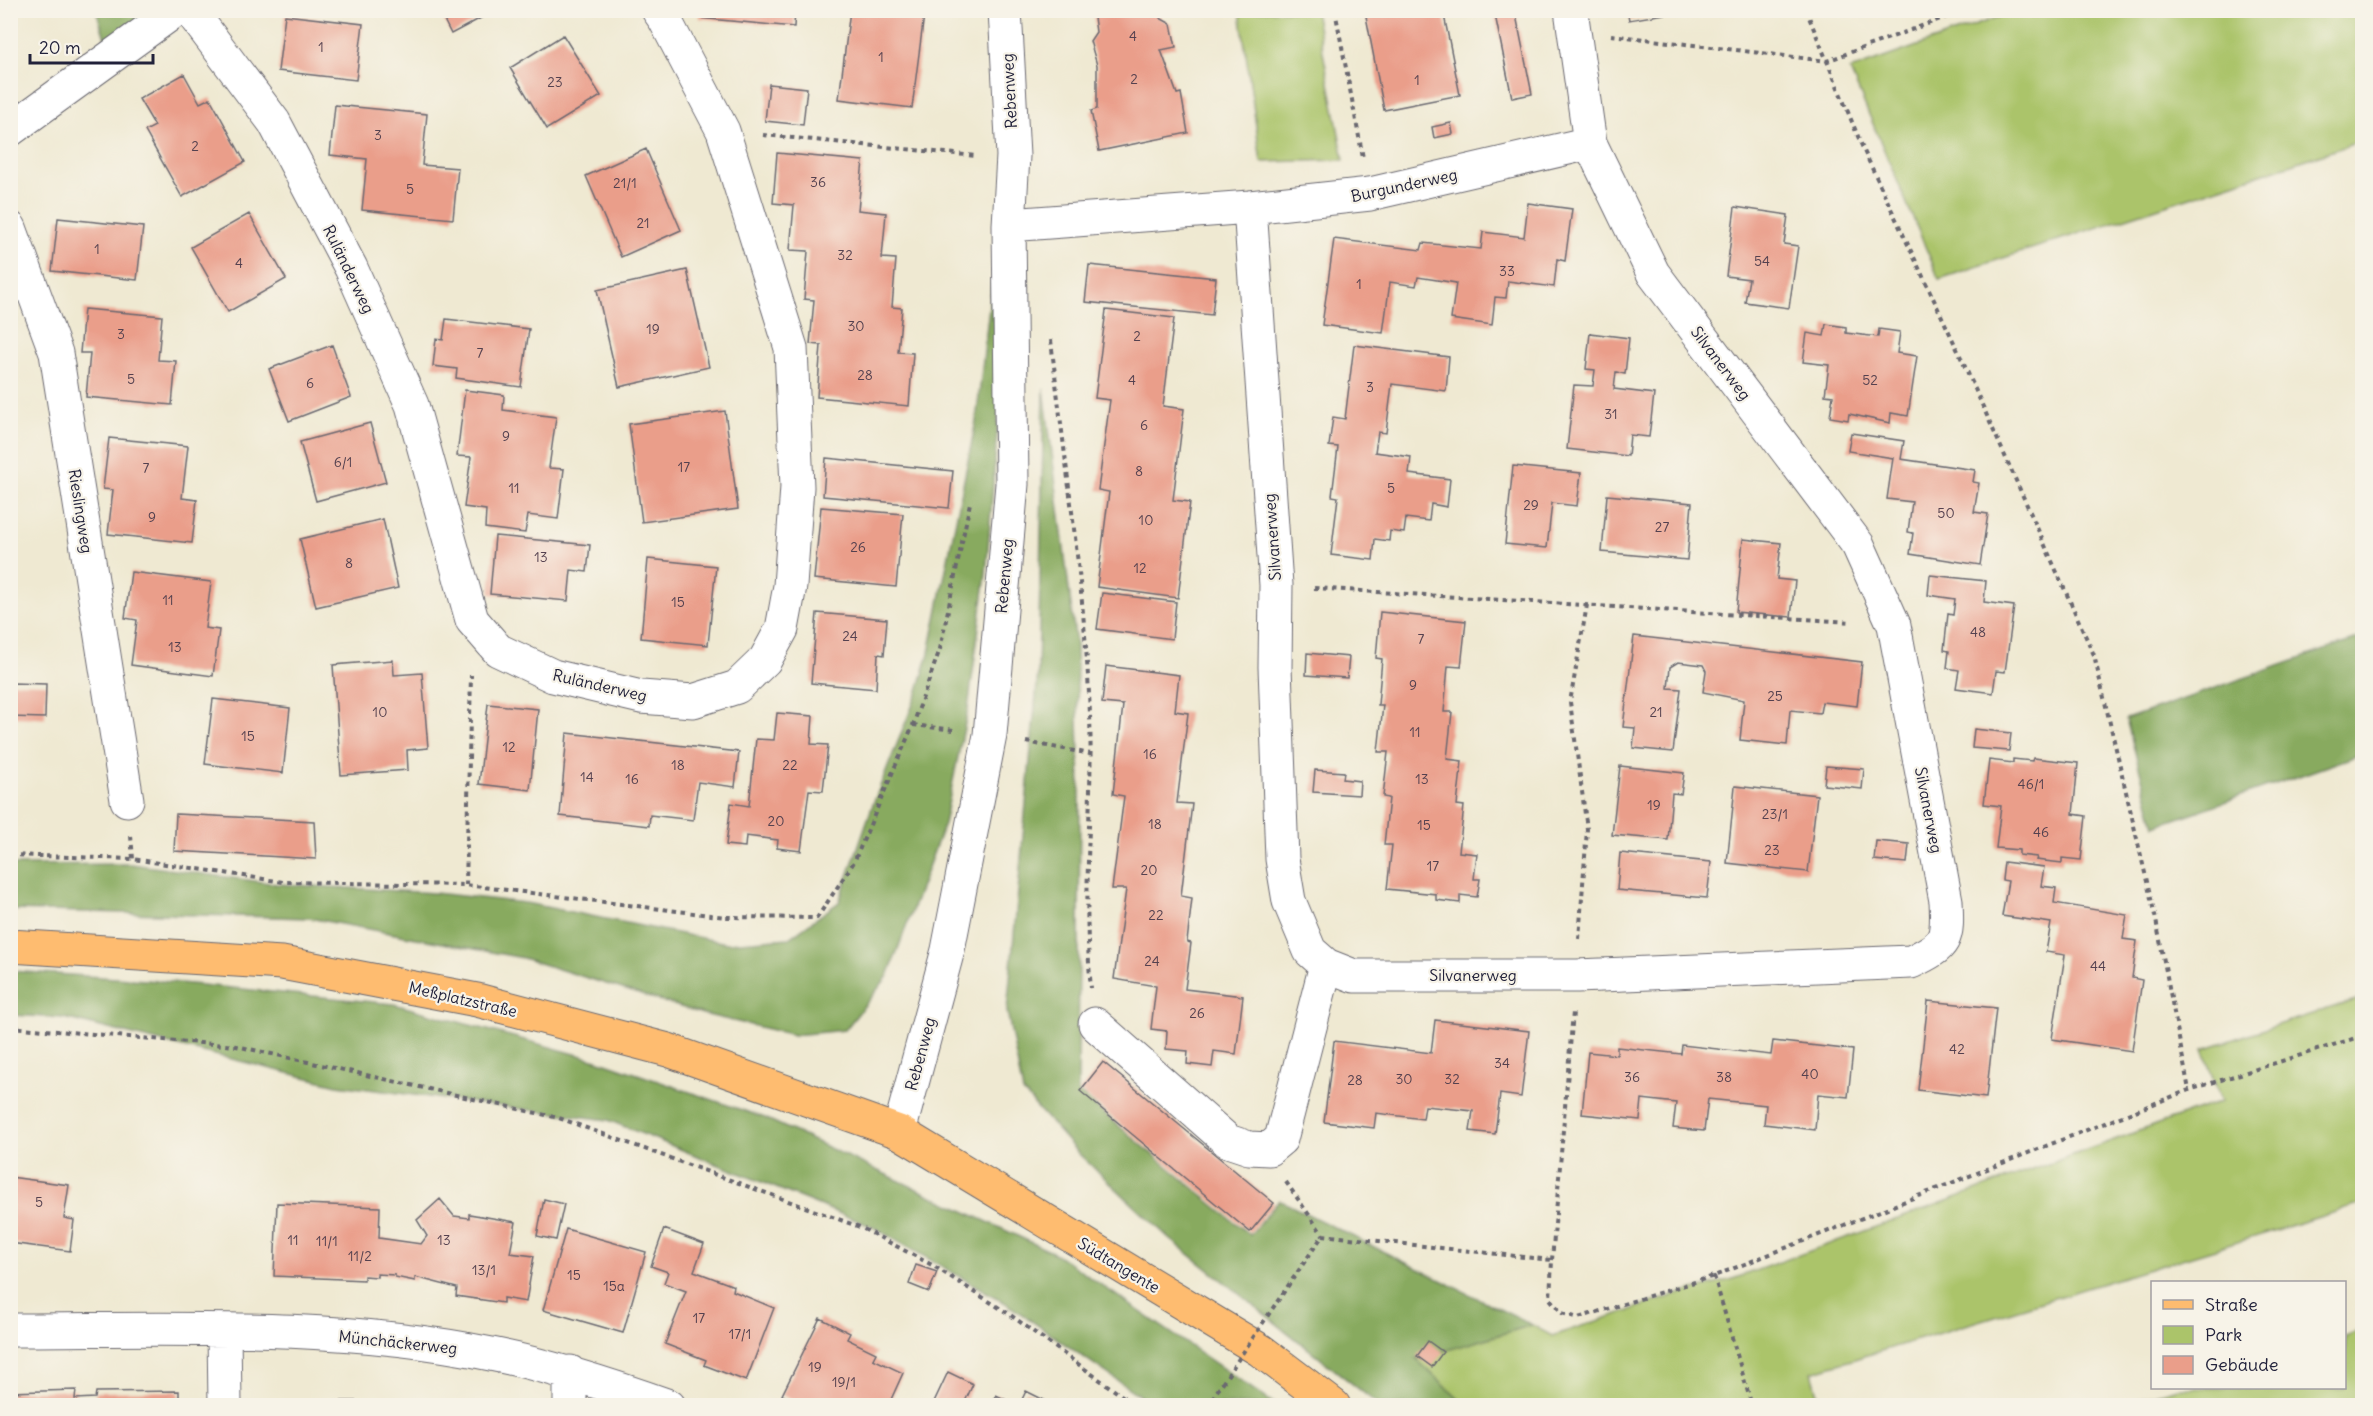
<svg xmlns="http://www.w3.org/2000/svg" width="2373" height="1416" font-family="Delius,sans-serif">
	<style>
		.green { fill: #abc46a; stroke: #667352; stroke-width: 1.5 }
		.forest { fill: #88aa5e; stroke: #55664c; stroke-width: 1.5 }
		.building { fill: #ea9e8a }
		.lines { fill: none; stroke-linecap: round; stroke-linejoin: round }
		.minor-casing { stroke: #6a6870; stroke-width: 35 }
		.major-casing { stroke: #6a6870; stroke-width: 35 }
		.path { stroke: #6a6870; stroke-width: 4; stroke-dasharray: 4.5 4.5; stroke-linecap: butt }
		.minor { stroke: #fff; stroke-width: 33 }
		.major { stroke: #febc70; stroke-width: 33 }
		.path-bridge { stroke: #6a6870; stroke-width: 4; stroke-dasharray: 4.5 4.5; stroke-linecap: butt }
		.labels { text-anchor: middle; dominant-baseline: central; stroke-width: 4.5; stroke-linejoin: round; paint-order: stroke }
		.number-label { font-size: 14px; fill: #54414f }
		.street-label { font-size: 16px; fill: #22223b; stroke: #f7f3e8 }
	</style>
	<rect width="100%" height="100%" fill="#f7f3e8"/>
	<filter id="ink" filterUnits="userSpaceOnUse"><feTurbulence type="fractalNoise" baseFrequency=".0167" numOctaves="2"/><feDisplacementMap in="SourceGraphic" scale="12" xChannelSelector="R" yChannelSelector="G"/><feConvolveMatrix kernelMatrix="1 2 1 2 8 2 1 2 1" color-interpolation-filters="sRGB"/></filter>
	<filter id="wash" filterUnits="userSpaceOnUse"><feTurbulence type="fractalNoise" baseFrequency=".008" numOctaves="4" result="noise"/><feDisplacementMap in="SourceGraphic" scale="24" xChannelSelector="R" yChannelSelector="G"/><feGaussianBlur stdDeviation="1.35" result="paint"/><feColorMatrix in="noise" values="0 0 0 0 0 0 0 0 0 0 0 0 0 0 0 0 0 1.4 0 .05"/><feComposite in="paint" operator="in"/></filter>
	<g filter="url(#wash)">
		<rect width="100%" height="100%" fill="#efe9d2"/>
		<path class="green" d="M2018,10L2362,11V141L1939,279L1850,70Z
			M1240,11H1315L1344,160L1261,162Z
			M2362,998V1204L1812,1372L1821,1405H1465L1416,1359L1532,1325L1552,1336L1672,1296L1730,1280L2221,1101L2203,1049Z
			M2362,1330V1405H2119L2177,1388H2344L2345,1336Z"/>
		<path class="forest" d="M96,10L157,11L108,47Z
			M992,281L999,408L986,574L968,709L944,824L888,976L845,1030L794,1035L703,1014L523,958L309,918L11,910V865L131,864L277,884L435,893L526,903L727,943L789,938L839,902L873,804L917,694L929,653L976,421Z
			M1044,389L1076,645L1080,790L1078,1092L1250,1235L1279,1200L1532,1325L1416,1359L1465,1405H1379L1170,1239L1079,1154L1023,1092L1007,1011L1038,673Z
			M2362,637V754L2155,826L2126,719Z
			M11,971L160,981L394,1004L597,1060L765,1118L1056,1254L1276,1405H1153L1004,1302L873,1227L608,1120L337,1085L64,1018L11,1015Z"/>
		<g id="blocks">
			<path class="building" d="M439,10H496L451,34Z
				M700,10H795L794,27L699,18Z
				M850,10H889L924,15L912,108L839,99Z
				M1093,10H1159L1160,18L1171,24L1176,47L1161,50L1177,94L1181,93L1188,133L1099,151L1091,111L1097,109V65L1090,41L1096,32Z
				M1443,10L1460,95L1384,110L1365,11Z
				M1494,10H1515L1532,94L1512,98Z
				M1627,10H1676L1677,12L1629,20Z
				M285,15L363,24L356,80L278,71Z
				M10,30L16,39L10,42Z
				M563,35L601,96L547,129L510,68Z
				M184,74L200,103L210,98L245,162L182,197L145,131L155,126L139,99Z
				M769,84L807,88L803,125L765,121Z
				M335,105L427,114L422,165L458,168L453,219L362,210L367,159L330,155Z
				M1451,123L1453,134L1434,138L1432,127Z
				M646,149L681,230L621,257L586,176Z
				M777,153L863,161L858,210L886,213L882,258L896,259L892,307L902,308L898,352L913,353L909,406L817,397L821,345L810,344L814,300L804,299L808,251L790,250L794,205L773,203Z
				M1528,203L1572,209L1565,261L1557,259L1554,287L1508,281L1506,298L1495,297L1492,325L1451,319L1456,283L1418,277L1416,286L1390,282L1383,333L1322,325L1334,239L1421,250L1423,243L1481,249L1483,232L1524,237Z
				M1735,207L1788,215L1784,244L1798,246L1789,308L1745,302L1749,279L1726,276Z
				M249,214L286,279L228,312L191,247Z
				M58,218L143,227L137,280L52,271Z
				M1089,265L1216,278L1212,315L1085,302Z
				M687,270L709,367L619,387L597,290Z
				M84,309L162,316L158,360L176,361L172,405L86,397L90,353H80Z
				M1106,310L1174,318L1163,406L1184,409L1173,500L1190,502L1178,598L1097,587L1109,492L1098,490L1110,400L1095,398Z
				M446,319L529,329L521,387L456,378L457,369L433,366L436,339L443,340Z
				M1826,324L1846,327V333L1878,337L1879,329L1900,332L1897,353L1917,356L1908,416L1891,413L1890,423L1849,414L1848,420L1830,417L1833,396L1825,395L1829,365L1803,362L1807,333L1824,336Z
				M1590,333L1629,338L1625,374L1616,372L1614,389L1654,394L1649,437L1630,435L1628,456L1567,449L1574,385L1593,386L1595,370L1586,369Z
				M332,345L351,397L289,421L269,369Z
				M1354,345L1449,357L1446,391L1392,384L1386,433L1378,432L1375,452L1411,457L1409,474L1450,479L1447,507L1431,504L1429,521L1406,518L1404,533L1390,531L1389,541L1375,539L1373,560L1331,555L1338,497L1332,496L1338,447L1329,446L1333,417L1345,419Z
				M465,390L504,395L503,410L556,417L549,468L564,469L558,519L528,515L525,533L485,528L486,510L464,507L471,457L457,456Z
				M725,411L738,509L642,522L629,424Z
				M370,423L386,482L316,501L300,442Z
				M1851,433L1904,441L1901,459L1975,470L1973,482L1979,483L1974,512L1988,514L1980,565L1910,554L1913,533L1908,532L1912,502L1887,499L1893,458L1848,451Z
				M109,438L188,446L182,498L197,500L192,543L108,534L113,490L103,489Z
				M826,458L953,471L949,508L823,496Z
				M1513,466L1581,473L1577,506L1552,503L1547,548L1505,544Z
				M1607,495L1692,503L1687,560L1602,552Z
				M821,507L903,514L896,587L814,579Z
				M383,519L398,588L316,607L300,539Z
				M495,536L590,545L587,572L571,570L568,601L490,594Z
				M1743,539L1781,543L1777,579L1795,581L1791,617L1736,612Z
				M648,559L716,566L708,645L641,638Z
				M131,572L211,582L205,628L219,630L213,676L131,665L137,620L125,618Z
				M1930,575L1986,581L1984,602L2014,606L2005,672L1996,671L1993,693L1956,688L1959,670L1947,668L1949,651L1944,650L1948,614L1953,615L1955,599L1928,595Z
				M1102,593L1176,602L1172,639L1097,629Z
				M1380,612L1466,621L1461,667L1448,666L1444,712H1452L1447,759L1462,761L1457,805L1464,806L1459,852L1477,854L1474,879H1480L1477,897L1460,895V903L1436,900V894L1387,889L1392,845H1384L1389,798L1383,797L1388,752H1378L1383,705H1378L1382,659L1376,658Z
				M817,613L887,619L884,655L878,654L876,689L811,683Z
				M1634,636L1862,662L1857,706L1822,702L1820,713L1790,710L1787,745L1740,740L1744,700L1703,692L1706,671L1703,665L1678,662L1670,667L1668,688L1681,689L1673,752L1633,748L1635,728L1623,727Z
				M1307,653L1349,657L1347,678L1306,675Z
				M393,660L394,675L422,673L428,748L407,750L408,770L341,775L333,665Z
				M1106,666L1179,675L1175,711L1188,713L1177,803L1192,804L1181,896L1192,898L1187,942L1191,943L1185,989L1243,996L1236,1054L1214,1051L1212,1067L1187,1064L1188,1051L1166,1049L1167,1031L1151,1029L1156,986L1114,979L1126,889H1112L1124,796L1113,794L1123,705L1102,703Z
				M12,683L46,684L45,718L10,717Z
				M213,699L290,708L283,773L205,764Z
				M488,704L538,709L530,790L479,784Z
				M777,713L813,716L811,744L828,745L823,791L809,790L801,851L777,848L778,840L746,836L745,847L726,845L731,803L749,806L756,739L774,740Z
				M1974,729L2011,733L2009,751L1972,748Z
				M567,733L739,752L735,787L698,782L693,820L650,815L649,826L560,816Z
				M2033,758L2078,763L2073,814L2086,816L2081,860L2062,858V863L2036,860L2037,857L2019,855V850L1996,848L2001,806L1984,804L1989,760L2013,763V759L2032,761Z
				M1620,766L1684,773L1681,794L1672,793L1668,840L1612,835Z
				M1826,766L1864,769L1862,789L1824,785Z
				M1315,770L1344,772L1343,779L1360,781L1359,795L1313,792Z
				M1735,786L1817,795L1808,872L1727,863Z
				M176,814L314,821L316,859L174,851Z
				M1876,841L1909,844L1907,863L1874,860Z
				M1620,853L1711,862L1707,898L1617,890Z
				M2004,862L2044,867L2041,886L2056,888L2054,903L2127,915L2123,939L2137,941L2132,978L2142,980L2132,1051L2052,1039L2065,955L2046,952L2051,923L2002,916L2008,881L2002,880Z
				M1928,1001L1996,1008L1986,1098L1918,1090Z
				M1435,1020L1529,1031L1521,1097L1500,1094L1495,1134L1470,1131L1473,1111L1425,1106L1423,1119L1376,1113L1374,1128L1324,1122L1334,1041L1431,1053Z
				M1773,1041L1853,1050L1848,1097L1818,1094L1815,1130L1764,1124L1766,1105L1708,1099L1704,1131L1673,1128L1676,1103L1642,1099L1640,1120L1582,1114L1588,1052L1617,1055V1047L1681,1054L1682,1045L1771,1055Z
				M1103,1062L1274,1203L1250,1232L1080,1091Z
				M10,1177L69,1185L64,1218L74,1220L70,1251L10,1243Z
				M440,1199L454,1216L469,1218V1214L516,1222L510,1253L534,1256L526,1302L503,1298V1303L456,1296L457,1288L415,1277V1281L395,1277V1275L377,1274V1277L364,1276V1280L274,1276L277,1203L380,1207L379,1238L421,1244L427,1236L417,1220Z
				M544,1199L564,1204L556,1240L537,1236Z
				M566,1229L646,1252L623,1333L543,1310Z
				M664,1229L704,1244L694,1271L734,1286L733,1291L774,1308L746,1381L704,1365L706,1360L665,1344L686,1291L664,1283L668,1272L651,1266Z
				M916,1265L937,1272L929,1292L909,1284Z
				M820,1318L850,1333L847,1339L876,1353L873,1359L903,1373L888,1406H803L782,1395Z
				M1428,1341L1443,1352L1432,1367L1417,1356Z
				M948,1372L973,1384L963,1406H932Z
				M76,1390L75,1399L95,1398L96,1392L179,1391V1406H10V1392Z
				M1026,1391L1056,1406H1019Z
				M996,1395L1019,1406H991Z
				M286,1401H356V1406H286Z"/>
		</g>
	</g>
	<g filter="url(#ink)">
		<use href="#blocks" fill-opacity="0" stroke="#6a6870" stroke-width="1.5"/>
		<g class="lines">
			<defs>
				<path id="minor" d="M190,10L274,122L351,268L412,405L472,620L498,650L553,676L641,697L693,701L737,687L765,660L782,629L790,586L797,487L791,348L723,131L665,20L658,10
					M10,130L176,10
					M1250,207L1276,585L1275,667L1282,859L1289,901L1310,951L1326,965L1354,976H1577L1911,962C1947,945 1948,940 1946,901L1894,625L1858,545L1653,273L1590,143
					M1009,225L1250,207L1370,194L1590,143L1571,10
					M10,228L56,353L127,800
					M1095,1024L1228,1141L1249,1148L1269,1149L1281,1139L1326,965
					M899,1132L948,950L990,735L1012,484L1009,225L1013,156L1005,10
					M10,1330C170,1330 334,1322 491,1354C552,1366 610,1385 669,1406
					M224,1330L225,1406
					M570,1406V1372"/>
				<path id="major" d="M10,946L282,963L477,1000L668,1050L899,1132L1260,1350L1334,1406"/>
			</defs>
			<use href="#minor" class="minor-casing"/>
			<use href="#major" class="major-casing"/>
			<path class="path" d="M1335,10L1363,158
				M1806,10L1864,151L1958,351L2094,655L2156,920L2189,1090
				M1611,35L1827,61L1965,10
				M763,135L976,156
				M1051,340C1065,465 1085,590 1090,715C1093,806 1082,897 1091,988
				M1314,588L1851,622
				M913,725L954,730
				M1026,742L1091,754
				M131,836L133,859
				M10,855L133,859L283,882L466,885L726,917L817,918L854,862L913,725L940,649L970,503
				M466,885L471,675
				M1579,939L1587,829L1570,702L1587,605
				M10,1027L236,1046L559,1118L860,1227L932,1265L1009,1314L1136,1406
				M1286,1182L1323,1235
				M1552,1260L1573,1012
				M1714,1276L1752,1406
				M1277,1302L1323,1235L1552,1260L1550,1299L1562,1313L1578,1318L1714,1276L2189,1090L2362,1036"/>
			<use href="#minor" class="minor"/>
			<use href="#major" class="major"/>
			<path class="path-bridge" d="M1207,1406L1277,1302"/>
		</g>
	</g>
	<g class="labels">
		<g class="number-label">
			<text x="1133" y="36">4</text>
			<text x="321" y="47">1</text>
			<text x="881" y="57">1</text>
			<text x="1134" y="79">2</text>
			<text x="1417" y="80">1</text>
			<text x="555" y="82">23</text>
			<text x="378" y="135">3</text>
			<text x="195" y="146">2</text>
			<text x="818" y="182">36</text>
			<text x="625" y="183">21/1</text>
			<text x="410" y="189">5</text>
			<text x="643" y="223">21</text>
			<text x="97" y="249">1</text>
			<text x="845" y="255">32</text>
			<text x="1762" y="261">54</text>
			<text x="239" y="263">4</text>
			<text x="1507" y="271">33</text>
			<text x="1359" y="284">1</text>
			<text x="856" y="326">30</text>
			<text x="653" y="329">19</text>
			<text x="121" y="334">3</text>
			<text x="1137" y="336">2</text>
			<text x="480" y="353">7</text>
			<text x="865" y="375">28</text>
			<text x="131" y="379">5</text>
			<text x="1132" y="380">4</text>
			<text x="1870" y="380">52</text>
			<text x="310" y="383">6</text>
			<text x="1370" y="387">3</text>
			<text x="1611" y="414">31</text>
			<text x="1144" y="425">6</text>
			<text x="506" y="436">9</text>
			<text x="343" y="462">6/1</text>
			<text x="684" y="467">17</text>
			<text x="146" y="468">7</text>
			<text x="1139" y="471">8</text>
			<text x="514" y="488">11</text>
			<text x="1391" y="488">5</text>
			<text x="1531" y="505">29</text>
			<text x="1946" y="513">50</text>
			<text x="152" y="517">9</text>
			<text x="1146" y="520">10</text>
			<text x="1662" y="527">27</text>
			<text x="858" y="547">26</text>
			<text x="541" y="557">13</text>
			<text x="349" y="563">8</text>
			<text x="1140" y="568">12</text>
			<text x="168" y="600">11</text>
			<text x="678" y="602">15</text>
			<text x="1978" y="632">48</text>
			<text x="850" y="636">24</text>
			<text x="1421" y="639">7</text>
			<text x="175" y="647">13</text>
			<text x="1413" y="685">9</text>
			<text x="1775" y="696">25</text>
			<text x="380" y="712">10</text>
			<text x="1656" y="712">21</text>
			<text x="1415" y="732">11</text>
			<text x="248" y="736">15</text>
			<text x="509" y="747">12</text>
			<text x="1150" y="754">16</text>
			<text x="678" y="765">18</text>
			<text x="790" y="765">22</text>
			<text x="587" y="777">14</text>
			<text x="632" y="779">16</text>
			<text x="1422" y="779">13</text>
			<text x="2031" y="784">46/1</text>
			<text x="1654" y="805">19</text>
			<text x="1775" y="814">23/1</text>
			<text x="776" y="821">20</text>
			<text x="1155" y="824">18</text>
			<text x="1424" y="825">15</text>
			<text x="2041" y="832">46</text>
			<text x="1772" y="850">23</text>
			<text x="1433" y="866">17</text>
			<text x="1149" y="870">20</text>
			<text x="1156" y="915">22</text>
			<text x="1152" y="961">24</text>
			<text x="2098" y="966">44</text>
			<text x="1197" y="1013">26</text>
			<text x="1957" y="1049">42</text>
			<text x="1502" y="1063">34</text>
			<text x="1810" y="1074">40</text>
			<text x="1632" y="1077">36</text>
			<text x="1724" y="1077">38</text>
			<text x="1404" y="1079">30</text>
			<text x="1452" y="1079">32</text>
			<text x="1355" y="1080">28</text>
			<text x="39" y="1202">5</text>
			<text x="293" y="1240">11</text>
			<text x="444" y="1240">13</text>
			<text x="327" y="1241">11/1</text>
			<text x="360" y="1256">11/2</text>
			<text x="484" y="1270">13/1</text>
			<text x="574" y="1275">15</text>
			<text x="614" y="1286">15a</text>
			<text x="699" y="1318">17</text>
			<text x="740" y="1334">17/1</text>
			<text x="815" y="1367">19</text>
			<text x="844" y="1382">19/1</text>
		</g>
		<g class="street-label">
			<text transform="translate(1009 91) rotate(-93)">Rebenweg</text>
			<text transform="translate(1404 185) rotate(-12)">Burgunderweg</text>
			<text transform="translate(349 269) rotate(64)">Ruländerweg</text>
			<text transform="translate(1721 363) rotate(53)">Silvanerweg</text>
			<text transform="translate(81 511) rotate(81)">Rieslingweg</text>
			<text transform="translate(1272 537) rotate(-94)">Silvanerweg</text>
			<text transform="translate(1004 576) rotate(-85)">Rebenweg</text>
			<text transform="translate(600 685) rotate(13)">Ruländerweg</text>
			<text transform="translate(1929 810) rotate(79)">Silvanerweg</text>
			<text x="1473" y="975">Silvanerweg</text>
			<text transform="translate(463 999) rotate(13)">Meßplatzstraße</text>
			<text transform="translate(920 1054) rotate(-75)">Rebenweg</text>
			<text transform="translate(1119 1265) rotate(31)">Südtangente</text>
			<text transform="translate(398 1342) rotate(6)">Münchäckerweg</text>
		</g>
	</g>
	<rect width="2373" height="1416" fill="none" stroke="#f7f3e8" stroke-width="36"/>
	<rect x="2151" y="1281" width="195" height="108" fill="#f7f3e8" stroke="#a29fa3" stroke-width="1.5"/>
	<rect x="2163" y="1300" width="30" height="9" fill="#febc70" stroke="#a29fa3" stroke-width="1.5"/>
	<text x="2205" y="1311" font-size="18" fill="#22223b">Straße</text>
	<rect x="2163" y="1326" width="30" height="18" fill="#abc46a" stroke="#a29fa3" stroke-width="1.5"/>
	<text x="2205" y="1341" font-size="18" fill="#22223b">Park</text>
	<rect x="2163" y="1356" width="30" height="18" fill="#ea9e8a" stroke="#a29fa3" stroke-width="1.5"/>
	<text x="2205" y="1371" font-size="18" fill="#22223b">Gebäude</text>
	<path d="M30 54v9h123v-9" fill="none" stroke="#22223b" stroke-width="3"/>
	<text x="39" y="54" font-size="18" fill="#22223b" stroke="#f7f3e8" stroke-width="4.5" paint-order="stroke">20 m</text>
</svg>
